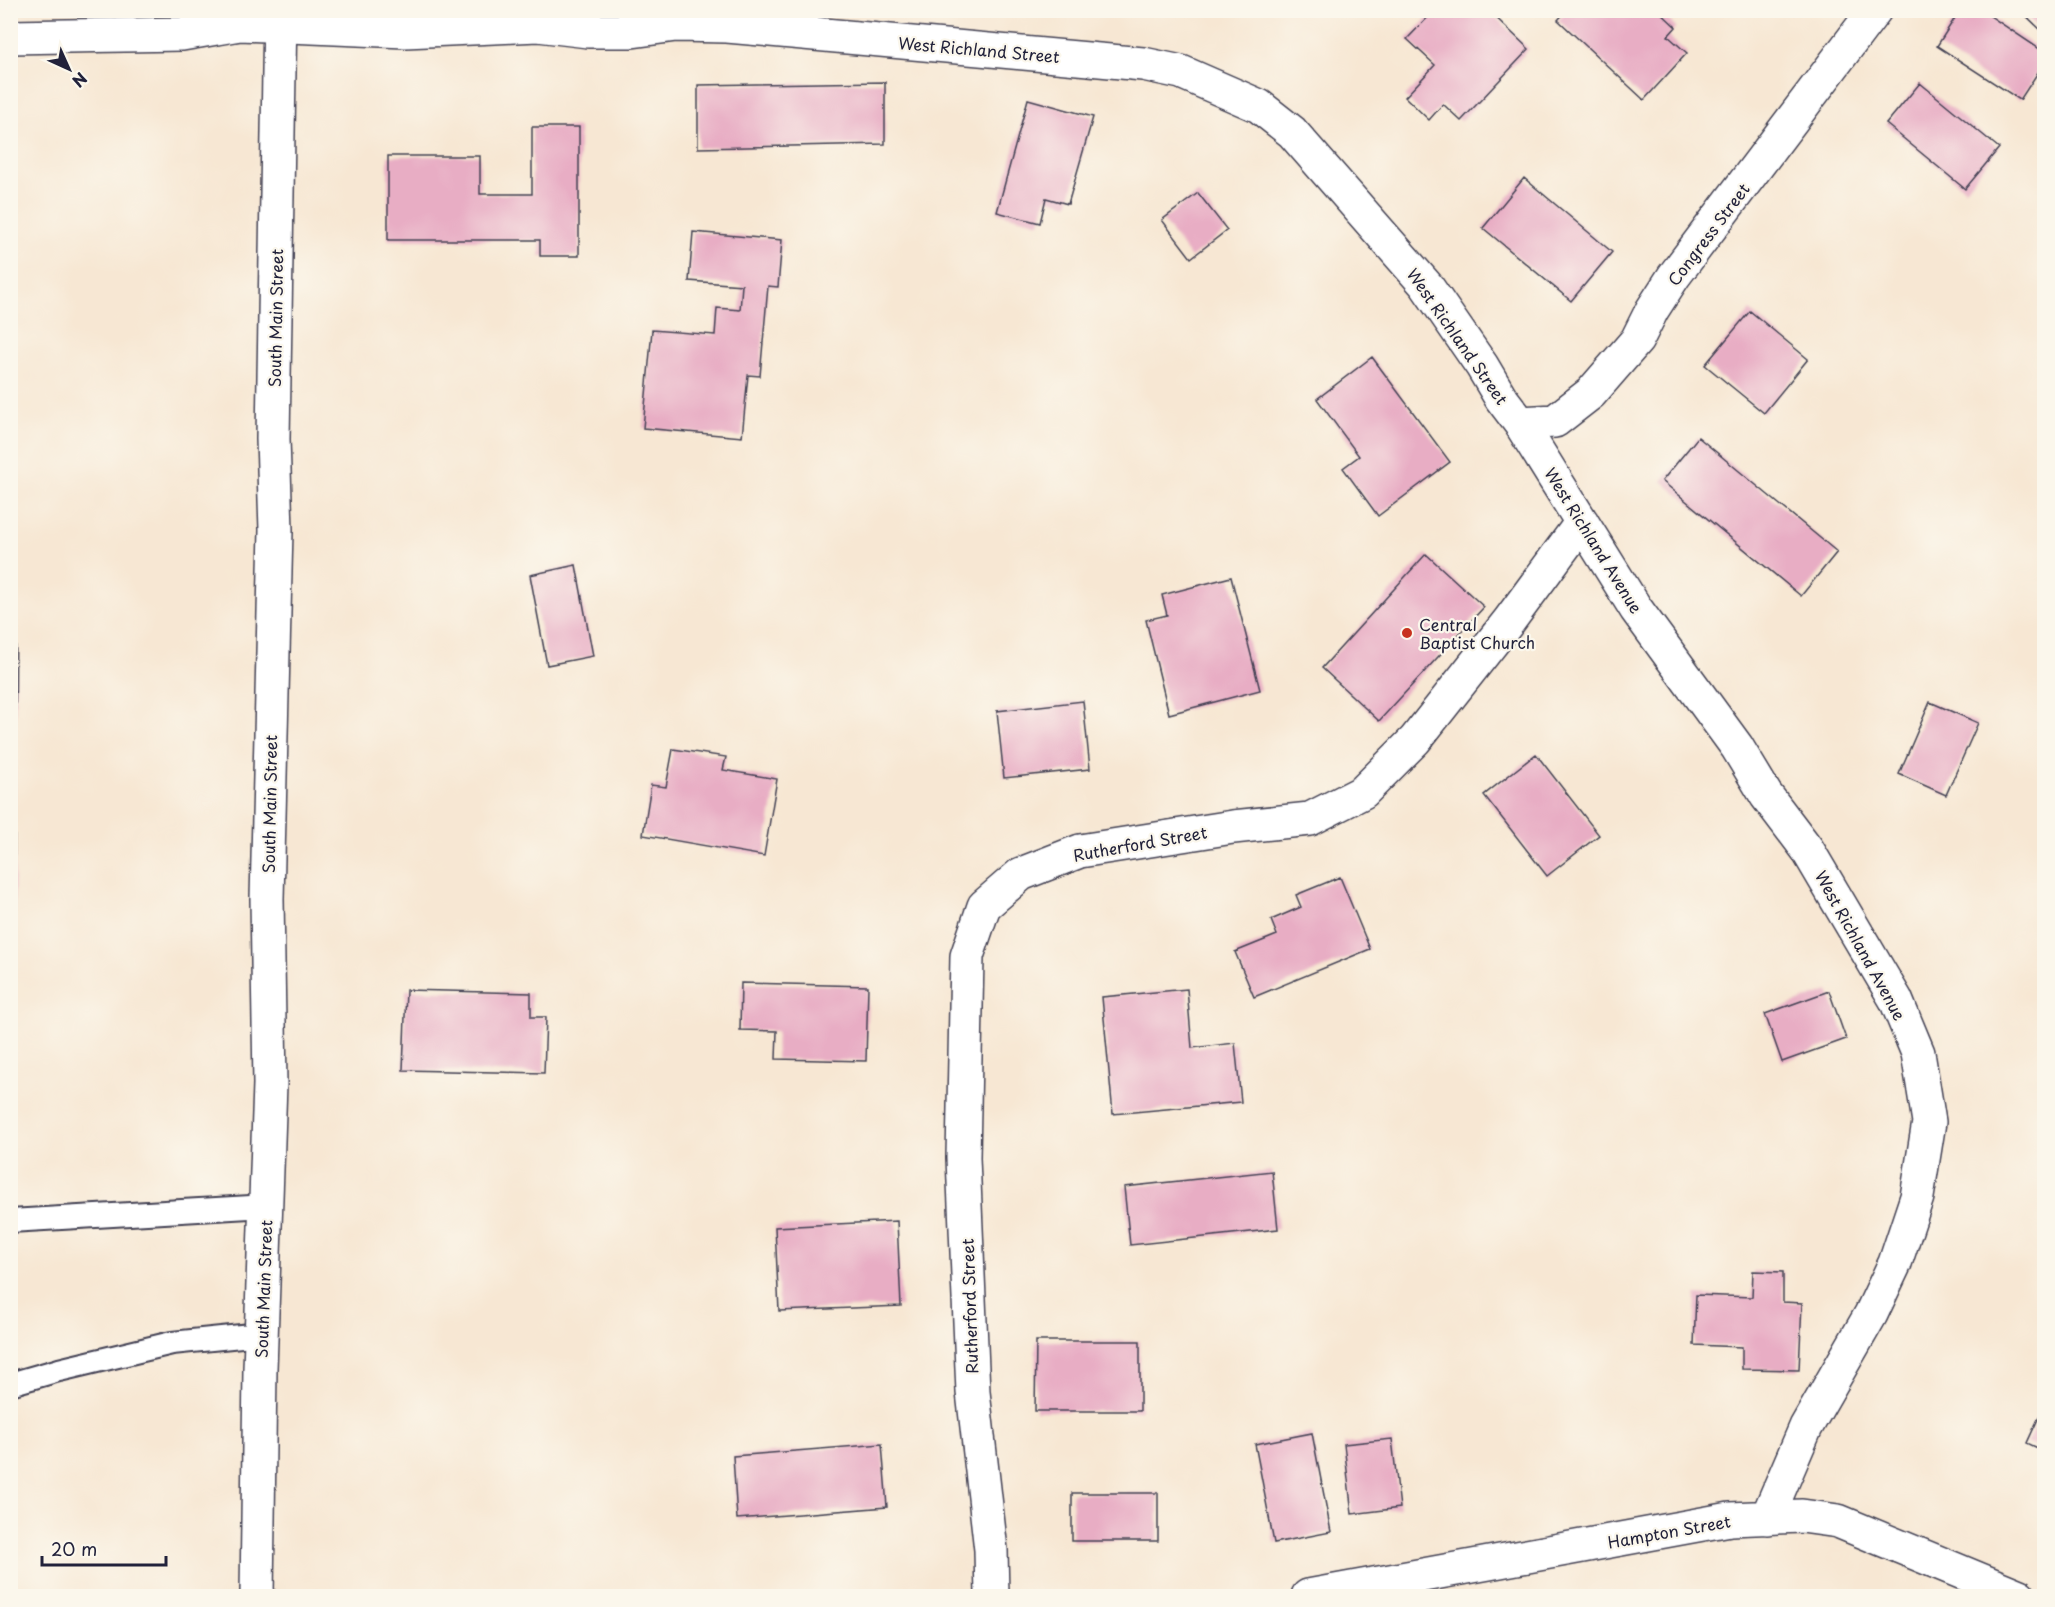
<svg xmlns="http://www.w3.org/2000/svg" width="2055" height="1607" font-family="'Playpen Sans',sans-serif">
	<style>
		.building { fill: #e8adc4 }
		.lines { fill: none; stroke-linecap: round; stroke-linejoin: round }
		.lane-casing { stroke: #424052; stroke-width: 26 }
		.street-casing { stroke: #424052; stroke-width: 36 }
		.primary-casing { stroke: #424052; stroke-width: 36 }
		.lane { stroke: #fff; stroke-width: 22 }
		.street { stroke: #fff; stroke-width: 33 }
		.primary { stroke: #fff; stroke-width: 33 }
		.poi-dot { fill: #c8321e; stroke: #fbf7ec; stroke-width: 2 }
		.labels { text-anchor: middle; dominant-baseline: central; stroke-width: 4.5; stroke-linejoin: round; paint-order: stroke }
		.street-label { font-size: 16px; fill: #22223b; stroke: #fbf7ec }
		.poi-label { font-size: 16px; fill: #22223b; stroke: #fbf7ec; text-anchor: start }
	</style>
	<rect width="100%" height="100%" fill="#fbf7ec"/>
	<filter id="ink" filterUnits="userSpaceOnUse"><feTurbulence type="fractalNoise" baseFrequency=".0167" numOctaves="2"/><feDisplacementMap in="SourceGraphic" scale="12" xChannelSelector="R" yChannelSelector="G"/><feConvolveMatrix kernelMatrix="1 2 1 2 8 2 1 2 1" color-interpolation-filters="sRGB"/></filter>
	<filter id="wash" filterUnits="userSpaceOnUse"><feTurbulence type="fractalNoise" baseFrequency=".008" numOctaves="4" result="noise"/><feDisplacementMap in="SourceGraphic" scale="24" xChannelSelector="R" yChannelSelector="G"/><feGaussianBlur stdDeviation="1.35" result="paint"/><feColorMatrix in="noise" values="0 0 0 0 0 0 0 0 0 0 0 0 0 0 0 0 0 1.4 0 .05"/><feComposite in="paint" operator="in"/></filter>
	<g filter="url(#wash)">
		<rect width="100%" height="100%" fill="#f7e7d3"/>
		<g id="blocks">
			<path class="building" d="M1435,10H1488L1529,49L1461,121L1443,104L1429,120L1405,97L1435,65L1407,39Z
				M1567,10H1658L1676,27L1668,36L1687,53L1644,100L1558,20Z
				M1960,10H1981L2044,52V63L2020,100L1937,46Z
				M2020,10H2044V33Z
				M885,82V144L698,148V85Z
				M1920,83L1999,148L1965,189L1886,124Z
				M1028,99L1093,117L1068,204L1046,198L1040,223L997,212Z
				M532,127H579V256H540V240H388V156H480V194H532Z
				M1524,178L1612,252L1571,301L1483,228Z
				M1198,193L1227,230L1191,258L1162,220Z
				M693,232L782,240L778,287L768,286L760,376L748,375L742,437L643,428L652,330L715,335L717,308L740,310L742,285L689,281Z
				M1750,311L1808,359L1764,413L1705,365Z
				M1372,357L1450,462L1378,516L1343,468L1359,456L1317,399Z
				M1698,437L1837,552L1801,596L1662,481Z
				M1426,554L1484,607L1379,721L1322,668Z
				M576,565L593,656L547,665L530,575Z
				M1231,577L1260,690L1169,714L1146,620L1167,615L1162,595Z
				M10,603H16L13,1082H10Z
				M1083,701L1090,769L1004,778L997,711Z
				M1930,702L1978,723L1946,795L1899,774Z
				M673,749L726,757L723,770L777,779L764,856L643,835L651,785L666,787Z
				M1536,754L1599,835L1547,876L1484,795Z
				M1340,877L1370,949L1254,997L1235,952L1277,935L1271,920L1301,907L1296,895Z
				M741,983L868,986L866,1061L776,1059L777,1031L740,1030Z
				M1187,989L1192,1048L1235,1043L1241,1102L1113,1114L1102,997Z
				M406,990L531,993V1017H546L544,1073L403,1070Z
				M1829,991L1846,1039L1782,1062L1765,1014Z
				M1272,1171L1278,1229L1130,1245L1124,1187Z
				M897,1221L901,1306L779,1311L775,1227Z
				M1753,1271L1783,1272V1302L1802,1303L1799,1370L1742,1369V1347L1694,1345L1696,1295L1752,1297Z
				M1036,1341H1140V1411H1035Z
				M2044,1406V1451L2027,1443Z
				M1312,1433L1331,1532L1274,1543L1255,1444Z
				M1392,1439L1400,1508L1352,1514L1344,1444Z
				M882,1444L887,1507L737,1519L733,1456Z
				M1072,1493H1158V1541H1072Z"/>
		</g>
	</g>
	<g filter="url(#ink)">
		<use href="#blocks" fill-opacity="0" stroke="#424052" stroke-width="1.5"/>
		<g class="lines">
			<defs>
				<path id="lane" d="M10,1221L266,1206
					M10,1384L59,1370L172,1343L261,1334"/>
				<path id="street" d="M10,37L182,34L240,24L405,31L538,25L588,31H632L676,25L727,26L1143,64L1181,72L1259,106L1292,132L1426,285L1482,366L1501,398L1520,423L1636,609L1737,747L1766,795L1807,849L1896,1000L1918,1053L1929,1122L1917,1197L1895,1263L1871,1314L1806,1427L1767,1518
					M1520,423L1555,421L1591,393L1637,340L1652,310L1674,276L1875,10
					M992,1596L991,1550L973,1392L963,1158L967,956L984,906L1021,874L1080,851L1233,827L1310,819L1363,792L1415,740L1509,621L1582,522
					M1308,1596L1730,1519L1802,1516L1838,1521L2019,1596"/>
				<path id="primary" d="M257,1596L260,1369L270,1084L267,899L276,530L273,439L280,10"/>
			</defs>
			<use href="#lane" class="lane-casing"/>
			<use href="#street" class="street-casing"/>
			<use href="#primary" class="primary-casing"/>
			<use href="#lane" class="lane"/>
			<use href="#street" class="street"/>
			<use href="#primary" class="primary"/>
		</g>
	</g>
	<circle class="poi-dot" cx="1407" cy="633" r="6"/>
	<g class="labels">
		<g class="street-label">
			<text transform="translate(979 49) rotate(5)">West Richland Street</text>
			<text transform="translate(1708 234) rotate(-53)">Congress Street</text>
			<text transform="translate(275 318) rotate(-89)">South Main Street</text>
			<text transform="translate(1458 336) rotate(55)">West Richland Street</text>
			<text transform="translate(1594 540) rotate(58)">West Richland Avenue</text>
			<text transform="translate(269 804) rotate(-89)">South Main Street</text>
			<text transform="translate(1140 843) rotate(-10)">Rutherford Street</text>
			<text transform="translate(1861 945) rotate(61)">West Richland Avenue</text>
			<text transform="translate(263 1289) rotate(-88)">South Main Street</text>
			<text transform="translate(969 1306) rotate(-92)">Rutherford Street</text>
			<text transform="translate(1669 1531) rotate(-10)">Hampton Street</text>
		</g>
		<g class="poi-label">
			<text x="1419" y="624">Central<tspan x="1419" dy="18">Baptist Church</tspan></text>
		</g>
	</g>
	<rect width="2055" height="1607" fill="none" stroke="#fbf7ec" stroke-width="36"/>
	<g transform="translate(69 69) rotate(135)" stroke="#fbf7ec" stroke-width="4.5" paint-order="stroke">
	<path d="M0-4.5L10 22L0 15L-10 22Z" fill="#22223b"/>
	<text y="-9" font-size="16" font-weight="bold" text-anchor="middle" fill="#22223b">N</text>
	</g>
	<path d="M42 1556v9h124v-9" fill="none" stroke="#22223b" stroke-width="3"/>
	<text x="51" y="1556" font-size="18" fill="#22223b" stroke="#fbf7ec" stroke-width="4.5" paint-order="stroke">20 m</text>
</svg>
